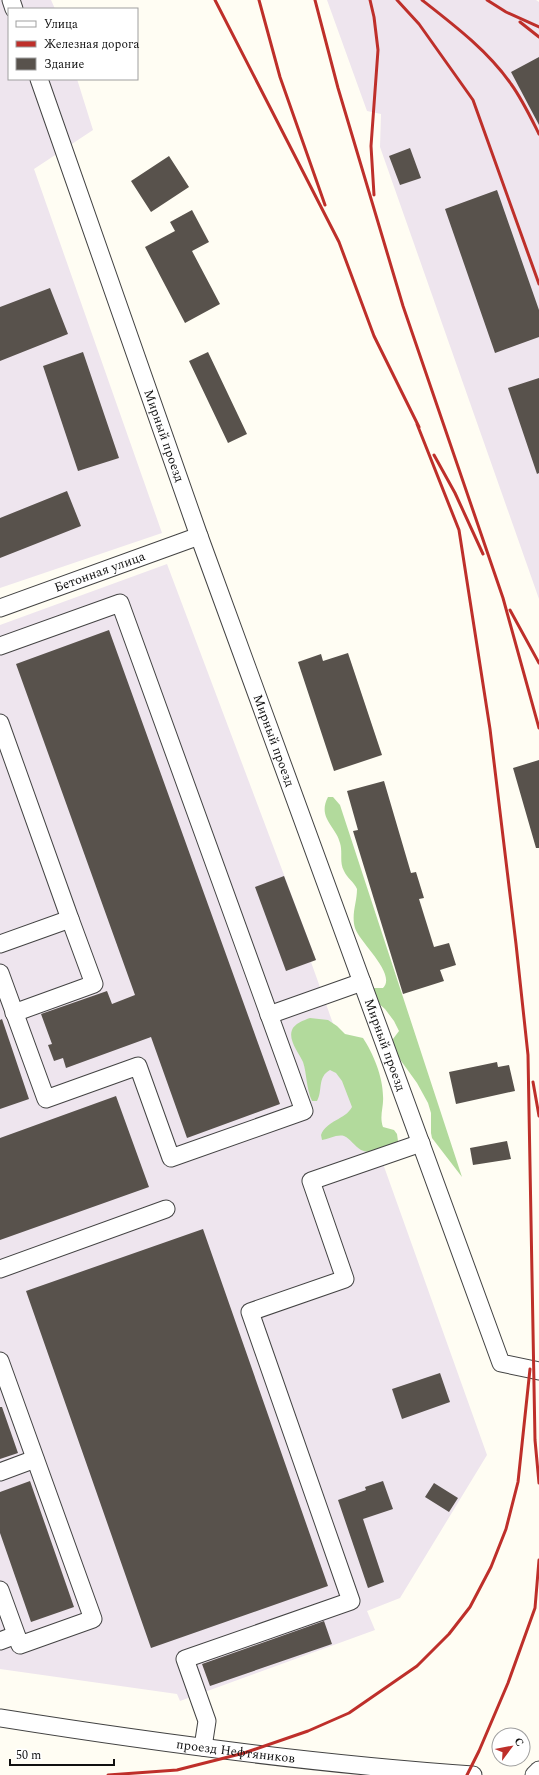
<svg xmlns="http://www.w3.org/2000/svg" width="539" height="1775" font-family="Spectral,serif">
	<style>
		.industrial { fill: #eee5ee }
		.forest { fill: #b2da9c }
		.building { fill: #58524c }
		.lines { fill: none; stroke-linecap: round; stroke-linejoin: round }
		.minor-casing { stroke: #434343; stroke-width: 19 }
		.minor { stroke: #fff; stroke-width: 17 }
		.rail { stroke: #be2f2a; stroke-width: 3 }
		.labels { text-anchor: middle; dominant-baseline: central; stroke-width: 4; stroke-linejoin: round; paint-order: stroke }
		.street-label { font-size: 13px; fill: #101010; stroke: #fff }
	</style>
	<rect width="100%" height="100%" fill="#fffdf3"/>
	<path class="industrial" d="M0,0H51L55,9H9V79H77L93,130L34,169L162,533L0,588Z
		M327,0H536L539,2V599L380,147L381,114L367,111Z
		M167,564L316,960L311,962L487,1455L400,1598L367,1611L375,1630L180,1701L177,1694L0,1669V625Z"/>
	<path class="forest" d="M328,797H333L340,805L462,1177L432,1138L431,1133V1113L428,1103L417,1083L399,1058L393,1044V1039L399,1031L394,1021L385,1009L378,1003L373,988H383C397,974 360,943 355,928C351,914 357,903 357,889C354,882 347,878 344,871C339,862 343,853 340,843C336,826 317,818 328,797Z
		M310,1018L328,1020L337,1026L345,1034L363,1038C373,1053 383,1077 383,1096C384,1107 379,1116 383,1127L394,1130L397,1134L398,1141C391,1149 371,1155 361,1150C354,1146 351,1139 344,1136C337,1134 329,1139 322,1140L321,1135C327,1120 345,1120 352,1107L342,1081L336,1073L330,1070C317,1077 323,1091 317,1101H312C306,1088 307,1074 303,1062C299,1053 288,1040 292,1030C294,1024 304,1020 310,1018Z"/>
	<path class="building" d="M539,57V125L511,72Z
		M410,148L421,178L400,185L389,156Z
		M169,156L189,187L151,212L131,181Z
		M497,190L539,310V337L495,353L445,209Z
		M192,210L209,242L192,251L220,304L185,323L145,247L175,231L170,222Z
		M50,288L68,334L0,361V307Z
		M83,352L119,458L78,471L43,366Z
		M208,352L247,434L228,443L189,361Z
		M539,378V473L537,474L508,388Z
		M67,491L81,526L0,558V518Z
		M109,630L280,1104L187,1138L151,1037L66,1068L63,1058L54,1061L48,1045L52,1044L41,1014L107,991L112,1004L135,995L16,664Z
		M348,653L382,755L334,771L298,662L321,654L323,661Z
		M539,760V848H536L513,768Z
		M384,781L411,873L416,872L424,898L419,899L434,947L449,943L456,965L440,970L444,981L403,994L353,831L358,830L347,791Z
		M284,876L316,960L286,971L255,887Z
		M2,1019L29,1099L0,1109V1020Z
		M497,1062L498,1067L509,1065L515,1091L456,1104L449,1072Z
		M116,1096L149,1187L0,1240V1138Z
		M507,1141L511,1159L473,1165L470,1148Z
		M203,1229L328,1586L151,1648L26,1291Z
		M440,1373L450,1402L402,1419L392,1389Z
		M0,1407H2L18,1453L0,1459Z
		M30,1481L74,1607L31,1622L0,1533V1492Z
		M383,1481L393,1509L363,1519L384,1582L368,1588L338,1500L366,1490L365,1487Z
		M434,1483L458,1498L449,1512L425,1497Z
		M324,1621L332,1644L210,1686L202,1664Z"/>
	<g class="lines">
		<defs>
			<g id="minor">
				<path d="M11,0L14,9"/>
				<path id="s1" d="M39,79L199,536L501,1363L539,1371"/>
				<path id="s2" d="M0,608L199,536"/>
				<path d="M0,646L120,603L304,1111L171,1158L138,1066L46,1099L0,973"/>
				<path d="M0,723L70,919L0,944"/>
				<path d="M14,1013L94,984L70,919"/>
				<path d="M269,1015L362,982"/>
				<path d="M0,1269L166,1209"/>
				<path d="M0,1361L93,1619L20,1645L0,1590"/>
				<path d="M0,1472L35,1459"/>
				<path d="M0,1641L16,1635"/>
				<path id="s3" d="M0,1718C157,1743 315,1764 473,1775"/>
				<path d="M203,1747L207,1721L185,1659L351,1601L250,1312L345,1279L311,1181L421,1143"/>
				<path d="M534,1775L539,1770"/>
			</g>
		</defs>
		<use href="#minor" class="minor-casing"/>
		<use href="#minor" class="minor"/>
		<path class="rail" d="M215,0L339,242L374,336L419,427
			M259,0L280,77L325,205
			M315,0L338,88L403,306L503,598L539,728
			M370,0L374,17L378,50L371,146L374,195
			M397,0L419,24L473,100L539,284
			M422,0C454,25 488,51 511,84C522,99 531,118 539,134
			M487,0L506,12L539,27
			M520,22L539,37
			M417,424L459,530L490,729L516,944L528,1055L535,1440L539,1483
			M434,455L455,493L483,554
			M510,610L539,663
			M533,1082L539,1116
			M108,1775L177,1770L244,1753L308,1731L349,1713L417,1666L449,1634L470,1607L491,1567L506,1529L518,1482L530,1369
			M467,1775L479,1751L508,1683L535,1608L539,1560"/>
	</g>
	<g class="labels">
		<g class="street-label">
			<text stroke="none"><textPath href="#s1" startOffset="378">Мирный проезд</textPath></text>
			<text stroke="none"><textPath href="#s2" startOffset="106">Бетонная улица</textPath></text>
			<text stroke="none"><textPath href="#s1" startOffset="702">Мирный проезд</textPath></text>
			<text stroke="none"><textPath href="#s1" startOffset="1026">Мирный проезд</textPath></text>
			<text stroke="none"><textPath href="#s3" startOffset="238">проезд Нефтяников</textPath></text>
		</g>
	</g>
	<rect x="8" y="8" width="130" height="72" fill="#ffffff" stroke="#9f9f9f"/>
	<rect x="16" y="21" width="20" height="6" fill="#ffffff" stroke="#9f9f9f"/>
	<text x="44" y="28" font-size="12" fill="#101010">Улица</text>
	<rect x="16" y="41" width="20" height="6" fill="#be2f2a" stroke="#9f9f9f"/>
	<text x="44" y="48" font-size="12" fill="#101010">Железная дорога</text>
	<rect x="16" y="58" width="20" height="12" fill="#58524c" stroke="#9f9f9f"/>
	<text x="44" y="68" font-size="12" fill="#101010">Здание</text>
	<g transform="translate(511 1747) rotate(58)"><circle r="19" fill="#ffffff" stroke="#9f9f9f"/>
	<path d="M0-3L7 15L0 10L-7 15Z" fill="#be2f2a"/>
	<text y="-6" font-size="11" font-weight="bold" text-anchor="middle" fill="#101010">С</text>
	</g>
	<path d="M10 1759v6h104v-6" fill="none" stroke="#101010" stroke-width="2"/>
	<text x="16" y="1759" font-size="12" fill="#101010" stroke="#ffffff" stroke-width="3" paint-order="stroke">50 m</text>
</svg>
